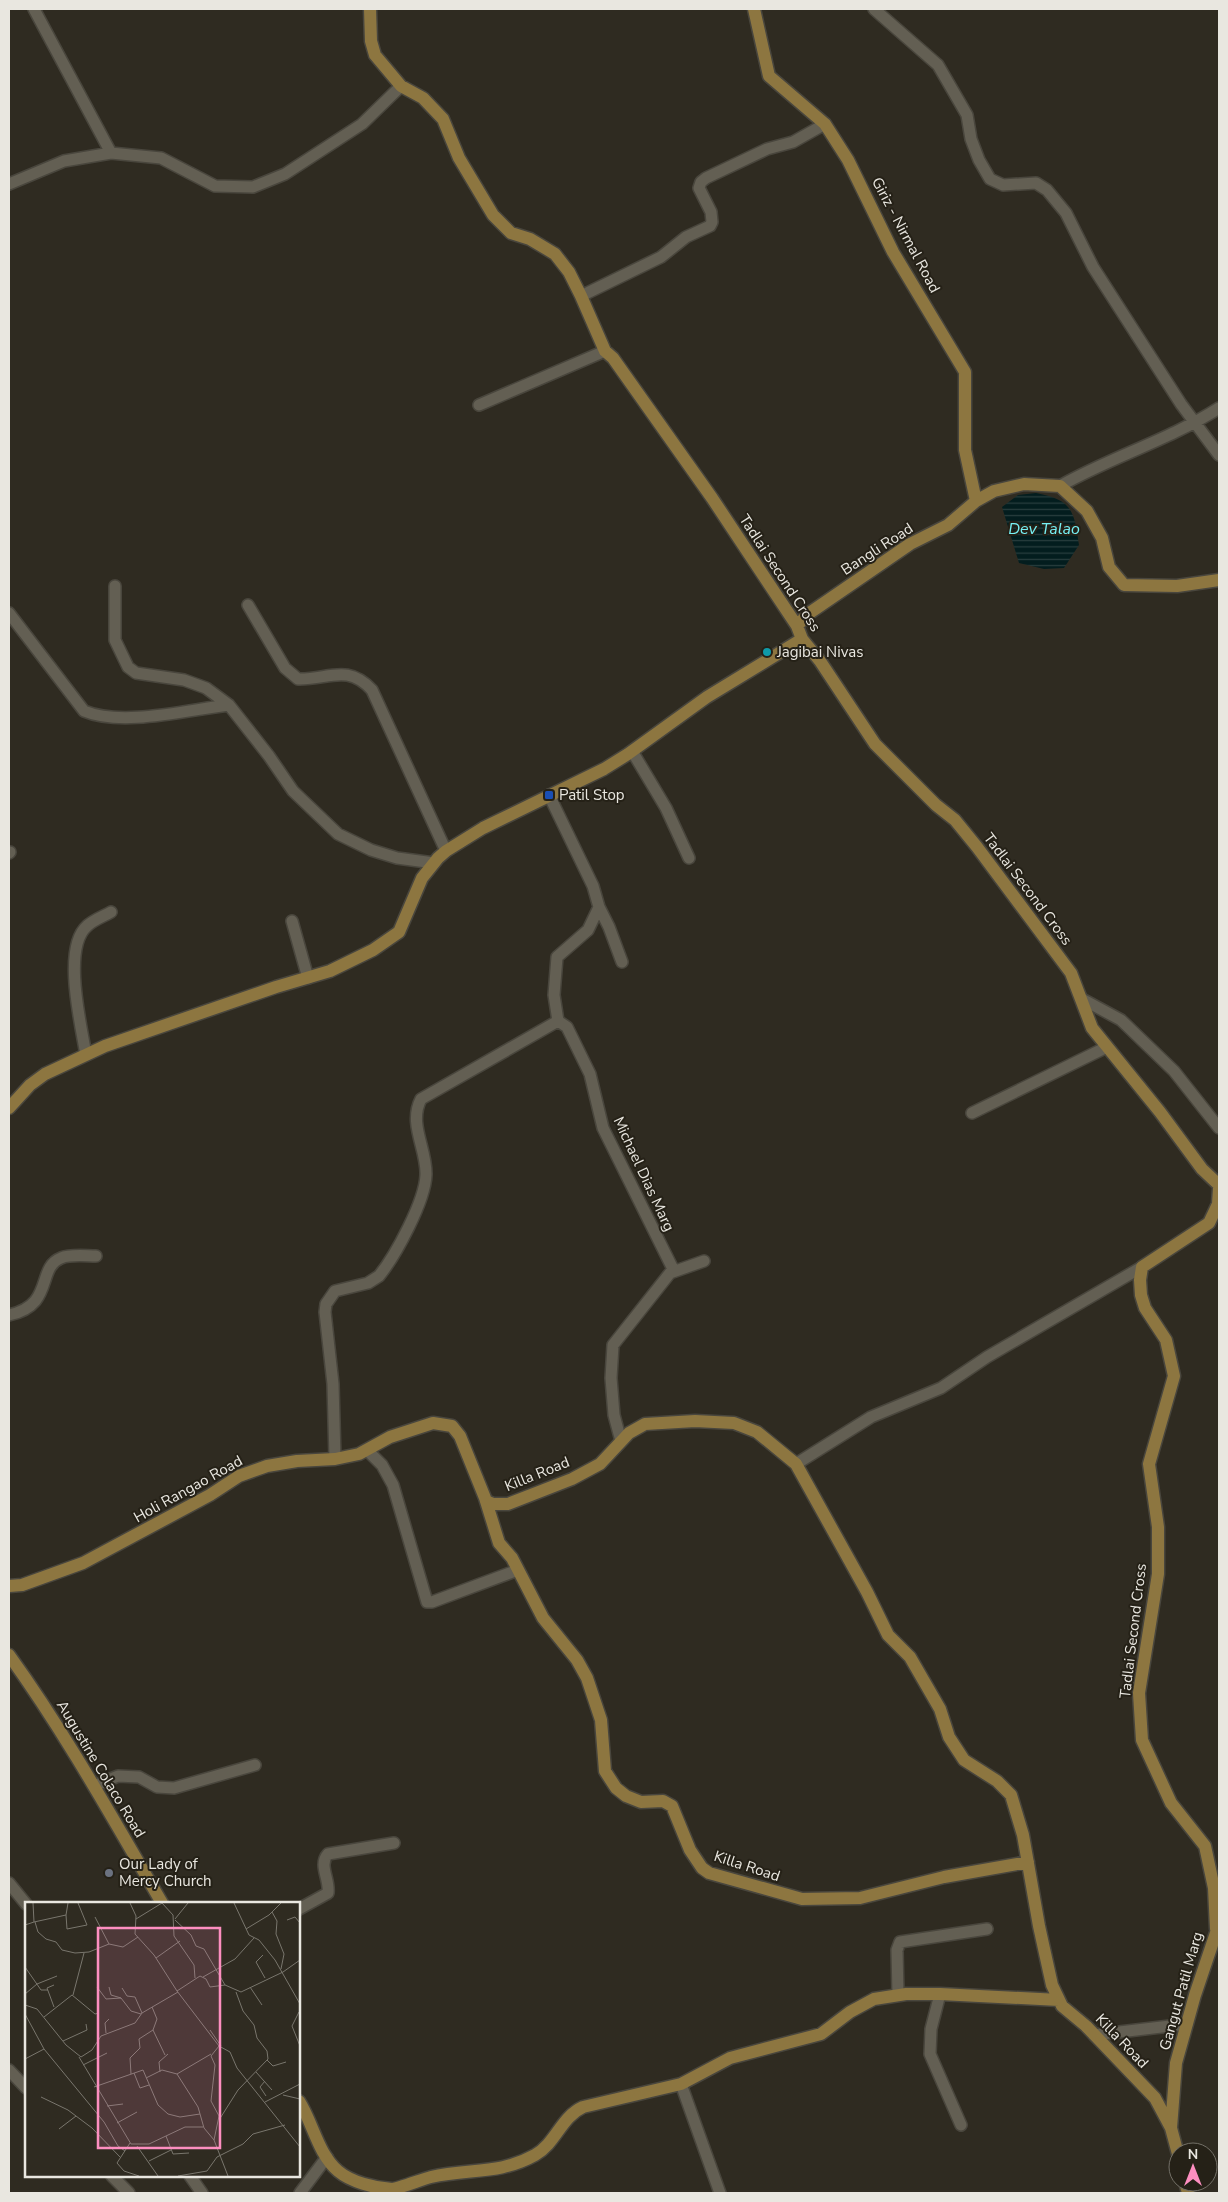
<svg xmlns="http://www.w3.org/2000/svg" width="1228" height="2202" font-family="'Nunito Sans',sans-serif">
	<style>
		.water { fill: url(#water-rules) }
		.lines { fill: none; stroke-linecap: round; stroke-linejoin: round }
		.street-casing { stroke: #49463d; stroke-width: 14 }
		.secondary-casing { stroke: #49463d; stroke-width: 15 }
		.street { stroke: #635f53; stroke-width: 11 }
		.secondary { stroke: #8d7640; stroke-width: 12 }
		.culture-dot { fill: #0f9aa8; stroke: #252117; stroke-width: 2 }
		.transit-dot { fill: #1a4fb4; stroke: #252117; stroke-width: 2 }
		.worship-dot { fill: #6b7280; stroke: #252117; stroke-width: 2 }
		.labels { text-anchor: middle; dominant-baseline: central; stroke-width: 4; stroke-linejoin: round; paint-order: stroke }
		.street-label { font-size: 15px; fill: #e9e7e0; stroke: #252117 }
		.poi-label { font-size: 15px; fill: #e9e7e0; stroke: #252117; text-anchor: start }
		.water-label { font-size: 16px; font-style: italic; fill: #76f1f5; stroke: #252117 }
		.inset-road { fill: none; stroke: #79766d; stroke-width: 1 }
		.view { fill: #fd8ec0; fill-opacity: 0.15; stroke: #fd8ec0; stroke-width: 2.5 }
		.inset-edge { fill: none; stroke: #e9e7e0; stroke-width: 2.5 }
	</style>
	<defs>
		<pattern id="water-rules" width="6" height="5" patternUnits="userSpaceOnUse" patternTransform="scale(1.25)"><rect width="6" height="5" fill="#031d1e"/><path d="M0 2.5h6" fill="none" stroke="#283e3e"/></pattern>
	</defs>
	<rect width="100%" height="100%" fill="#2f2b21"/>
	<path class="water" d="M1036,493C1073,500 1074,511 1079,545L1064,568L1044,569L1019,563L1002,507L1018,495Z"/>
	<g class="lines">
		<defs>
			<path id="street" d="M34,9L111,153
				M874,9L938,65L967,115L971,139L979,160L990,179L1003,185L1036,183L1047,190L1066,213L1093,267L1181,404L1219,455
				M9,184L64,161L111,153L161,158L215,186L253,187L285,174L362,124L401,86
				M581,296L661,257L686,237L710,226L712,222L711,212L699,188L701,182L706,178L767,149L793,142L825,124
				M479,405L605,351
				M1060,486C1111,457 1169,440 1219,408
				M115,586V640L128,667L136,673L184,680L206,688L229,705L269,756L293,791L338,834L371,850L397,858L434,863
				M248,605L285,668L298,679C328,680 347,663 372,690L446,851
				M9,613L84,711C122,727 187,710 229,705
				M632,751L666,808L689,858
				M549,795L593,886L599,907L588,930L557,957L554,995L558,1021L567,1027L590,1074L603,1128L674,1271
				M9,853L10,852
				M599,907L609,927L622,962
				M292,921L308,978
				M1082,999L1121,1020L1174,1071L1219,1128
				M86,1055C81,1025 62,948 87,926C93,920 104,916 111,912
				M972,1113L1107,1047
				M9,1315C55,1305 36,1268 61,1258C70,1254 86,1256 96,1256
				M621,1441L614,1415L611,1378L613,1345L670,1273L704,1261
				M367,1450L382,1465L393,1485L427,1602H432L518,1570
				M335,1459L333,1384L325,1312L326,1304L335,1291L368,1283L379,1276C396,1255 425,1201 426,1175C427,1149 408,1124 421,1099L558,1021
				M796,1464L871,1417L941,1388L987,1357L1142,1267
				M94,1786L118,1776L139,1777L157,1787L174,1788L255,1765
				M9,1883L26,1904
				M299,1909L328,1893C330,1879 318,1865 328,1854L394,1843
				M940,1994L931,2029L930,2054L961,2125
				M898,1995L897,1950L900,1942L987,1929
				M1094,2035L1187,2024
				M9,2070L26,2088
				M681,2084L720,2193
				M112,2176L129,2193
				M190,2176L202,2193
				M300,2193L327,2157"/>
			<path id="secondary" d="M370,9L371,41L375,55L401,86L423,98L443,119L459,158L493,215L511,233L530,239L555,254L569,272L581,296L605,351L613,358L712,498L797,626L802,639L820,661L875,744L936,805L955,820L977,847L1071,973L1092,1028L1160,1112L1202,1169L1219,1185
				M754,9L769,76L825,124L848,160L893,252L965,372V450L976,501
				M797,626L808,614L910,544L948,525L976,501L994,491L1024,484L1060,486L1087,511L1102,538L1109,567L1124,585L1177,586L1219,580
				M9,1108L30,1085L45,1074L105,1046L276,987L330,971L373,950L399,932L422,878L438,858L446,851L483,828L604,769L628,754L707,697L802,639
				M486,1501L493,1504H508L572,1479L600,1464L629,1433L645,1424L695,1421L734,1423L757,1432L796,1464L867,1592L888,1635L910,1657L940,1709L949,1737L964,1760L997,1781L1011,1795L1023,1835L1039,1926L1052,1985L1062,2006L1086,2026L1155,2098L1171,2128L1178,2154
				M9,1586L22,1585L83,1563L210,1495L239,1476L267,1466L297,1461L335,1459L359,1454L390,1437L433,1423L452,1426L460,1436L485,1498L499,1543L512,1558L543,1618L577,1660L587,1678L601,1720L605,1771L616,1788L626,1796L641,1802L663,1801L672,1806L690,1850L702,1868L709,1873L802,1899L860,1898L944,1877L1028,1862
				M9,1655C66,1734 113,1819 162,1903
				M1216,1929L1214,1888L1205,1846L1171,1803L1142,1740L1139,1693L1158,1574V1527L1149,1464L1174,1376L1166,1340L1145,1308L1141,1295L1140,1280L1142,1267L1209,1223L1218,1204L1219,1189
				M299,2101C313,2123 318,2154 338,2171C351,2182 374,2188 392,2189C397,2189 423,2179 431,2177C470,2168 499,2175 535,2155C556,2143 561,2117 583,2107L681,2084L730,2058L821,2034L850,2012L874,1999L906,1994H940L1059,2000
				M1171,2128L1176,2063L1195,1995L1219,1924
				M1185,2182L1188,2193"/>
		</defs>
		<use href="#street" class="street-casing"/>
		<use href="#secondary" class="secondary-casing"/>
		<use href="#street" class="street"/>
		<use href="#secondary" class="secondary"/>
	</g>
	<circle class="culture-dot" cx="767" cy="652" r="5"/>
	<rect class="transit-dot" x="544" y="790" width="10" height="10" rx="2.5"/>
	<circle class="worship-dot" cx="109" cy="1873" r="5"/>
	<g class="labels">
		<g class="street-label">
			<text transform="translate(906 235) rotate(62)">Giriz - Nirmal Road</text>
			<text transform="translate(877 549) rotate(-33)">Bangli Road</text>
			<text transform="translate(780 573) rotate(57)">Tadlai Second Cross</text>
			<text transform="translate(1028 889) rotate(53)">Tadlai Second Cross</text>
			<text transform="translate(644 1174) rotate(65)">Michael Dias Marg</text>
			<text transform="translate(537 1474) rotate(-22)">Killa Road</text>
			<text transform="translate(188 1489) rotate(-29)">Holi Rangao Road</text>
			<text transform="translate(1133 1631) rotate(-83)">Tadlai Second Cross</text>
			<text transform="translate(101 1769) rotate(59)">Augustine Colaco Road</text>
			<text transform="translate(747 1866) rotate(18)">Killa Road</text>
			<text transform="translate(1181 1991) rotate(-74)">Gangut Patil Marg</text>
			<text transform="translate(1122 2041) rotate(46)">Killa Road</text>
		</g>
		<g class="poi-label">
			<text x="777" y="652">Jagibai Nivas</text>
			<text x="559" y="795">Patil Stop</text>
			<text x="119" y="1864">Our Lady of<tspan x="119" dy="17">Mercy Church</tspan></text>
		</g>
		<g class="water-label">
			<text x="1044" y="529">Dev Talao</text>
		</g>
	</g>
	<g transform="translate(25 1902)">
		<rect width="275" height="275" fill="#2f2b21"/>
		<path class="inset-road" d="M105,1L111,14L110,32L129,53L152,89M137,1L148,13L149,34L169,63L170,76M209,1L224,33L234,38L250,58L275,102M247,10L252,19L251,32L259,52L256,67M41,13L42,27L62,23L53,1M70,15L84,42M111,17L137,1M150,17L163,1M150,18L166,33L171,44L179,47L200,83M262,18L270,15L275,21M9,20L41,13L43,1M10,20L13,30L21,37L31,40L37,48L50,51L64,50L84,42L98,45L113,35M0,23L9,20L8,1M221,27L244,13L256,1M238,53L231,60L240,76M131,56L155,39M0,65L16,88H23M178,75L210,57L229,36M72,85L81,97L96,96M84,85L86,93L96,96L106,109L116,112M225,85L237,103M97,86L102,94L110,95L117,111M0,92L12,82L32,74M48,93L59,51M0,103L12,107L41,143L56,155L67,148L76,134L110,121L117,111L153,90M29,105L22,86L29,83M127,105L132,117L128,128L140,153M274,110L267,124L275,144M0,112L19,147L79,220L93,244L100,249M19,115L47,93L70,112L74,111M185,128L196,144M81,131L80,121L84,117M38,139L62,128L61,122M194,144L205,150L212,166L275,245M54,155L106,242H124L160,225H178M0,157L19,147M242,158L248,164L261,160M58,163L82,151M135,170L134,160L143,152M231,170L247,188M109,171L115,186L124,183M106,172L105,156L115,146L114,137L128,128M152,172L186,152M121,176L137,168L152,172L173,205L179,226L189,238M240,179L235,185L241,194M69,185L118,168L133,203L143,212L155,215L175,212M258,193L275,197M16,195L43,208L67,226L95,255M240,200L275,182M82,204L98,202M194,218L213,188L243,157L242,149L232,136L229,123L218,109L211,90M92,221L112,210M34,227L51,214M141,234L148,252L164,251M105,241L92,261L99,269L114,274M112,244L133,274M124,259L146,248M153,274L182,269L192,255L218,242L228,232L260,223M203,274L189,238L194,214L186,199L190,163L186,154L194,144L152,89L175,74L181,77L185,85L200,83L216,90L258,70L275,58"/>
		<path class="view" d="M73,26H195V246H73Z"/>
		<rect width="275" height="275" class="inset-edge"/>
	</g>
	<rect width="1228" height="2202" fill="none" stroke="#e9e7e0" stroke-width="20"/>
	<g transform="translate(1193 2167)"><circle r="24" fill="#252117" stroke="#737067"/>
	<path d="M0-4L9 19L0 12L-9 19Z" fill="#fd8ec0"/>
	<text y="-8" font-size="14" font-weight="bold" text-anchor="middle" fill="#e9e7e0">N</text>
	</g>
</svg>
